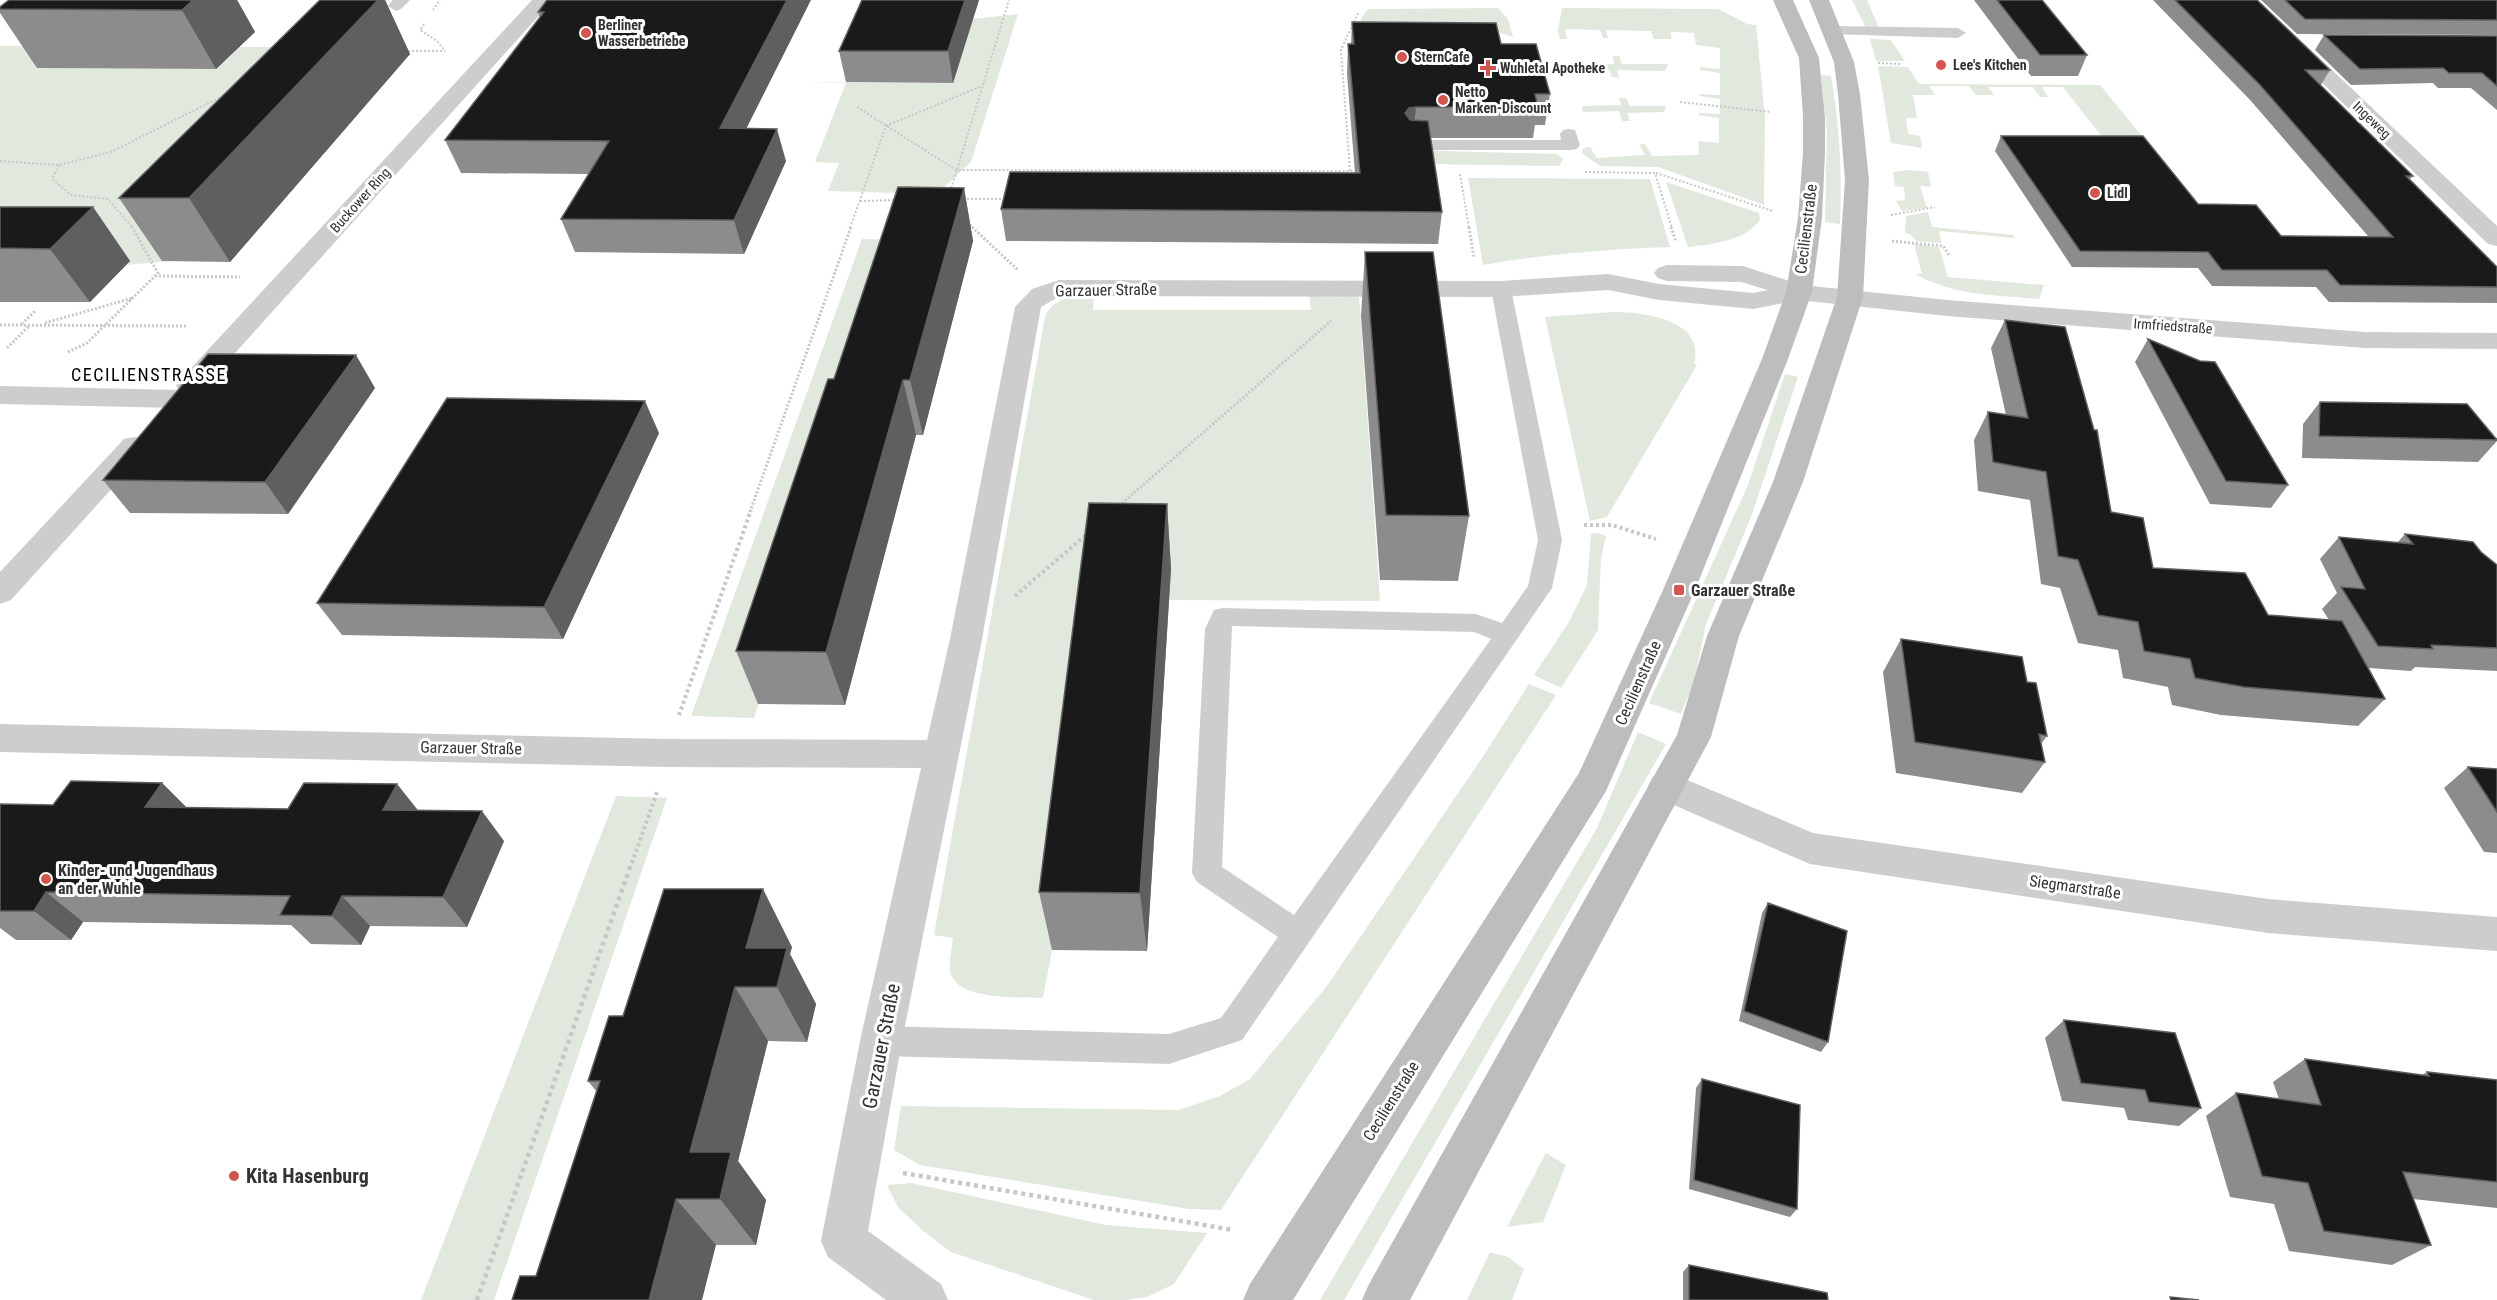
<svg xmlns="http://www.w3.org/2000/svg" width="2497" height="1300" font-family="'Roboto Condensed',sans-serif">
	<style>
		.green { fill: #e1e8dd }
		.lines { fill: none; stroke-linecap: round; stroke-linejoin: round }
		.path-far3 { stroke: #c7c7c7; stroke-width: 2; stroke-dasharray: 2 2; stroke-linecap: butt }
		.path-far2 { stroke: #c7c7c7; stroke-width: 3; stroke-dasharray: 2 2; stroke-linecap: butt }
		.path-far1 { stroke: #c7c7c7; stroke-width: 4; stroke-dasharray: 3 3; stroke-linecap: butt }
		.path { stroke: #c7c7c7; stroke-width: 4.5; stroke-dasharray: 4 4; stroke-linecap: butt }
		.lane { fill: #cdcdcd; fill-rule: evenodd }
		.street { fill: #cdcdcd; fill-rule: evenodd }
		.secondary { fill: #bdbdbd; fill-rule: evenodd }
		.wall { fill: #8c8c8c }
		.shaded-wall { fill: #5f5f5f }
		.building { fill: #1a1a1a; stroke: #5f5f5f; stroke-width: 1.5 }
		.poi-dot { fill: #d2564d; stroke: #fff; stroke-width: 2 }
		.labels { text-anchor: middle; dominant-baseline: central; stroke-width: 6; stroke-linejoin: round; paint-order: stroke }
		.far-poi-label { font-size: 14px; font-weight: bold; fill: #333; stroke: #fff; text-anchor: start }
		.far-street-label { font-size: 14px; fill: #333; stroke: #fff }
		.street-label { font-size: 16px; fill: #333; stroke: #fff }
		.poi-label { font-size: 16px; font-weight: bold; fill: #333; stroke: #fff; text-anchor: start }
		.neighbourhood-label { font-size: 18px; letter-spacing: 1.5px; fill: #000; stroke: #fff }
		.near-street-label { font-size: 20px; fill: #333; stroke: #fff }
		.near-poi-label { font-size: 20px; font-weight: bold; fill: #333; stroke: #fff; text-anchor: start }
	</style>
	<rect width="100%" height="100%" fill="#fff"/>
	<path class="green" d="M1852,0H1867L1880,30H1867Z
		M1498,8L1508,19L1513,37L1490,29L1359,24L1365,12L1370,9Z
		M1562,8L1718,9L1747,24L1756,25L1765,117L1764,205L1658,167L1600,166L1582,153L1583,148L1590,147L1597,158L1645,155L1639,144H1645L1652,156L1699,155L1698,141L1719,143V118L1699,115V113L1720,114V99L1699,96L1700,94L1720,95V73L1700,70V67L1720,69V48L1696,45L1694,33L1671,32V39H1654L1651,31L1606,30L1608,38H1603L1600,30L1565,29L1567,39H1560L1558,31Z
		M1018,14L971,162L937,194L828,191L839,163L815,162L846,83L799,82L953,83L973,19Z
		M1870,39L1891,40L1905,61H1876Z
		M0,46H65L39,68L216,69L240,47H340L211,216L170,261L126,265L130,261L0,260Z
		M1613,56H1619L1622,64H1668L1665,71L1617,70L1619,78L1612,77L1609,70L1571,71L1568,64H1614Z
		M1878,66L1908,67L1919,84L2100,85L2155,152H2114L2063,87H2042L2048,97H2040L2033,87H1988L1994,95H1976L1969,86H1929L1935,95H1913L1917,118H1906L1908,134L1920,136L1922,148L1891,143Z
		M1821,75L1831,76C1840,126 1842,174 1840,224L1825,222L1827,132Z
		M1619,98H1626L1630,106H1666L1664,112L1627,113L1630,121H1622L1619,111L1583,112L1582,106L1621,105Z
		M1405,150L1557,154L1563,159L1559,166L1356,163Z
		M1910,170L1928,172L1931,187L1920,186L1927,208L1902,211L1896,201L1905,200L1904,187L1895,186L1893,172Z
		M1468,178L1650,179L1670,247C1607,249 1545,254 1483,265Z
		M1666,182L1759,213L1760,220C1745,241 1712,244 1688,247Z
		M1928,212L1932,227L2013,235L2015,238L1939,231L1941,243L1916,241L1910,234L1905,233L1906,216Z
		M862,239L909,240L843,434L754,718L691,716Z
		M1914,244L1939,247L1948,277L2044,285L2039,299C1995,295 1955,296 1915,274H1922Z
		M1094,293L1093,310H1311L1309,295H1359L1380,601L1169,600L1171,569L1052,950L1043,998C1020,997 955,1001 950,971C949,961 952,948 953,938L934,935L1045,317C1053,297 1076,295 1094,293Z
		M1613,312C1642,312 1706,319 1694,363L1697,365L1607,517L1590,521L1545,317Z
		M1785,374L1798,377L1751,517L1706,624L1694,682L1681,714L1649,703L1748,485Z
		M1598,533L1606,536L1601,558L1598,630L1561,688L1534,675L1569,622L1587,585L1591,534Z
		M1529,684L1556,695L1221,1210L1189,1209L920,1165L894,1150L901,1106L1179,1110L1220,1096L1250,1079L1327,986L1482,758Z
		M1638,732L1666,744L1344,1300H1320L1597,828Z
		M616,796L667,798L494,1300H421Z
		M1546,1153L1566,1165L1543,1222L1507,1227Z
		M911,1183L1106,1225L1207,1233L1174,1284L1147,1297L1127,1300H1094L951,1252L922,1230L898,1207L887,1185Z
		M1490,1252L1508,1257L1524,1269L1512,1300H1467Z"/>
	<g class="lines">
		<path class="path-far3" d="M433,10L440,0
			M424,24L420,30L437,41L445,51
			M404,51H445
			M1878,63L1902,64
			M1680,102L1771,112
			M857,107L956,170L1359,171
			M0,161L59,165L111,152L227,94
			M59,165L52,179L71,195L108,199L133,228
			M1350,171L1341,50L1359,11
			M1585,172L1655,173L1672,228
			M1656,173L1773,211
			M1460,174L1469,228
			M950,192L1009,0
			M963,199H1006
			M860,201L898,200
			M1891,215L1935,207
			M967,222L974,228
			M850,228L886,126L982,86"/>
		<path class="path-far2" d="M972,227L1018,270
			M1469,227L1474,258
			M1671,227L1676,242
			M1892,241L1943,246L1949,255
			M155,276L240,277
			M45,323L133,298
			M22,324L36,310
			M0,325L188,326
			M7,348L29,326
			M68,352L87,343L158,273L132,227
			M1119,506L1331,321
			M750,512L851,227"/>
		<path class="path-far1" d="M1584,525H1612L1656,539
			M1015,596L1087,534
			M679,715L751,510
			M632,863L657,792"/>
		<path class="path" d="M903,1173L1233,1230
			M477,1300L632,862"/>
		<path class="lane" d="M393,0H410L401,9L396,11L388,6Z
			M1834,26L1958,28L1966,33L1958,38L1829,34L1826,31L1829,28Z
			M1569,129L1575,130L1580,145L1577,149L1571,150H1413L1407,149L1404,145L1407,141L1413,140H1561L1560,134L1563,130Z
			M1501,283L1508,285L1511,289L1562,540L1552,588L1242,1040L1169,1064L881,1056L870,1052L865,1041L870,1030L881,1026L1169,1034L1221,1018L1278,937L1197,882L1192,873L1205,629L1214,610L1223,608L1476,614L1502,623L1528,586L1538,540L1491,289L1494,285ZM1232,626L1474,632L1491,639L1294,915L1222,867Z"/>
		<path class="street" d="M532,0H553L200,392L189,394L192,399L188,405L178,408L0,404V386L179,390L176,386L180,380Z
			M2237,0H2258L2497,226V246L2488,244Z
			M1667,265L1743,266L1802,285L1947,300L2365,332L2497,333V349L2365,348L1947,316L1799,300L1753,309L1659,300L1608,290L1501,297L1060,296L1041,307L982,639L902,1041L868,1231L941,1284L948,1300H886L828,1257L821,1241L860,1041L921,768L668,767L0,752V724L668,739L927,740L950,639L1015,307L1032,289L1059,280L1501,281L1608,274L1659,284L1753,293L1768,290L1741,282L1667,281L1658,278L1654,273L1658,268Z
			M134,437L144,439L148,446L144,453L11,600L0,604V572L124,439Z
			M1666,771L1813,833L2268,899L2497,917V951L2268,933L1810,864L1653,796L1648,786L1653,776Z"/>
		<path class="secondary" d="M1773,0H1793L1819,58L1825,117V153L1822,218L1812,292L1788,359L1695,590L1606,791L1293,1300H1243L1250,1284L1579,773L1663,590L1762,359L1786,292L1798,218L1803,153V117L1799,58Z
			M1809,0H1829L1854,62L1860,94L1869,180L1863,297L1803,482L1739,636L1711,737L1410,1300H1362L1369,1284L1677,735L1707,636L1773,482L1837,297L1845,180L1838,94L1834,62Z"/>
	</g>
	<path class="wall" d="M237,0L255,32L216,69L37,68L0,13V7Z
		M320,0H385L410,54L230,262L162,261L119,198Z
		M547,0L746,129L786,161L744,254L575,252L561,219L589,174L461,173L445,140L540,18L538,12Z
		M979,0L953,83L846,82L839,51Z
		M1974,0H2042L2087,55L2078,76H2031Z
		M2153,0H2257L2330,70L2321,85H2320L2413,176L2410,179L2497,267V303L2329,302L2316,287L2212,286L2198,268L2072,267L1995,151L2001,136L2198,204L2281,236H2368L2251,101Z
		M2261,0H2497V35L2297,34Z
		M1352,22L1501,44L1550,94L1545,125H1535L1533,138H1430L1442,212L1438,244L1006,241L1001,209L1355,173L1347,74L1348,44H1351Z
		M2324,35L2497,36V110L2471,88H2438L2433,83L2351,85L2315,50Z
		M964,188L973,241L923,435H916L845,705L758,704L736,651L834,379Z
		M0,207H93L130,261L90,302H0Z
		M1365,252L1469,516L1458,581L1380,580L1361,316Z
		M2005,320L2111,512L2153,568L2268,615L2329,620L2322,609L2337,593L2320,559L2339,537L2397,543L2405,534L2481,552L2497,565V671L2415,667L2411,671L2369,668L2385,699L2358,726L2221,715L2172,705L2168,687L2123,678L2118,650L2078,643L2060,588L2041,584L2030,500L1978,491L1974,440L1988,412L2006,415L1991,348Z
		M2148,339L2200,361L2288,485L2271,508L2210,504L2135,362Z
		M375,388L288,514L130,513L103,480Z
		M2320,402L2497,438V441L2478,462L2302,458L2303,424Z
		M659,433L563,639L342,635L317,603Z
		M1167,504L1171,569L1147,951L1052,950L1039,892Z
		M1901,639L2027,682L2047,736L2041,744L2045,762L2022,793L1896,773L1883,672Z
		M2468,767L2497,769V853L2484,852L2444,788Z
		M162,783L187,808L288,809L397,784L418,810L504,841L467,927L370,926L361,945L311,944L291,925L83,922L71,940H16L0,928V804L53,805Z
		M1768,903L1828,1042L1821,1052L1739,1021L1762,913Z
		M792,947L790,954L816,1004L807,1042L768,1041L738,1161L766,1200L756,1245H716L536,1276L596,1091L588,1081L623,1016Z
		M2064,1020L2201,1108L2179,1126L2128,1120L2124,1108L2062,1101L2045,1038Z
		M2305,1059L2422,1075L2427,1072L2497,1080V1208L2413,1199L2431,1245L2392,1265L2289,1251L2274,1204L2230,1197L2206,1116L2236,1093L2279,1099L2273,1082Z
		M1702,1079L1797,1209L1790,1217L1689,1189L1696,1088Z
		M1689,1265L1828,1300H1683V1272Z"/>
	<path class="shaded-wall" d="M193,0H237L255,32L216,69L182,10Z
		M378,0H385L410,54L230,262L189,198Z
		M787,0H811L730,161L720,128Z
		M965,0H979L953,83L948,51Z
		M1416,107L1413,138L1405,113L1409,108Z
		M777,129L786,161L744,254L734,220Z
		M964,188L973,241L923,435L910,380Z
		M93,207L130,261L90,302L50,249Z
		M356,355L375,388L288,514L265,482Z
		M903,380L916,435L845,705L826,652Z
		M645,401L659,433L563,639L544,607Z
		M1167,504L1171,569L1147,951L1140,893Z
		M162,783L193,814L145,807Z
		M397,784L421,815L383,810Z
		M482,811L504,841L467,927L443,897Z
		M763,889L792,947L790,954L816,1004L807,1042L777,987L746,948Z
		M46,892L83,922L71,940L34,911Z
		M342,896L370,926L361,945L332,916Z
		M735,987L768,1041L738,1161L766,1200L756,1245L720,1199L690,1152Z
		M676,1199L716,1245L702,1300H649Z"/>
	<path class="building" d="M9,0H193L182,10L0,9V7Z
		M320,0H378L189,198H119Z
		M547,0H787L720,128L777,129L734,220L561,219L609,141L445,140L544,12H538Z
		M862,0H965L948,51H839Z
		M1997,0H2042L2087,55H2040Z
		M2175,0H2257L2330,70H2305L2413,176H2406L2497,267V287L2340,285L2327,270H2222L2208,252L2080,251L2001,136H2143L2198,204L2256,205L2281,236L2393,237L2260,85Z
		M2285,0H2497V20L2305,19Z
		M1352,22L1496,23L1501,44H1536L1550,94H1535L1538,107H1416L1409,108L1405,113L1410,120L1428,121L1442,212L1001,209L1010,172L1360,173L1348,44H1354Z
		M2324,35L2497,36V86L2482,73H2449L2443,68L2360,69Z
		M898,187L964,188L910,380H903L826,652L736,651L828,379H834Z
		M0,207H93L50,249L0,248Z
		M1365,252H1433L1469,516L1386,515Z
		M2005,320L2065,327L2094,430H2097L2111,512L2143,518L2153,568L2245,573L2268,615L2342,621L2385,699L2244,687L2195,678L2190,659L2144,651L2138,622L2098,615L2078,560L2058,556L2046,472L1993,462L1988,412L2028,418Z
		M2148,339L2200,361L2215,362L2288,485L2226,481Z
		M208,354L356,355L265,482L103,480Z
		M447,398L645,401L544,607L317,603Z
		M2320,402L2467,404L2497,440L2319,436Z
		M1089,503L1167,504L1140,893L1039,892Z
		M2405,534L2473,542L2481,552L2497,565V648L2431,645L2433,649L2378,646L2341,587L2365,589L2339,537L2413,544Z
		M1901,639L2022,657L2027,682L2036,683L2047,736L2039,734L2045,762L1915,742Z
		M2468,767L2497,769V812Z
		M71,781L162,783L145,807L288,809L304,783L397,784L383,810L482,811L443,897L342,896L332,916L280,915L290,896L46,892L34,911H0V804L53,805Z
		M664,889H763L746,948H787L777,987H735L690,1152H731L720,1199H676L649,1300H512L520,1276H536L600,1081H588L609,1016H623Z
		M1768,903L1847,931L1828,1042L1744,1011Z
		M2064,1020L2175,1033L2201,1108L2149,1102L2145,1090L2081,1083Z
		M2305,1059L2429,1076L2427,1072L2497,1080V1182L2403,1172L2431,1245L2324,1231L2308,1183L2262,1176L2236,1093L2321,1105Z
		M1702,1079L1800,1105L1797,1209L1694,1180Z
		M1689,1265L1827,1293L1828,1300H1689Z
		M2170,1297L2199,1300H2171Z"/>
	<g class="poi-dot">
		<circle cx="586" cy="33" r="6"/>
		<circle cx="1402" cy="57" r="6"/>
		<circle cx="1941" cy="65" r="6"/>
		<path d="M1485 59h6v6h6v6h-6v6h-6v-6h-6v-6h6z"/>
		<circle cx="1443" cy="100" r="6"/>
		<circle cx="2095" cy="193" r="6"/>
		<rect x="1673" y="584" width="12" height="12" rx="3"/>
		<circle cx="46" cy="879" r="6"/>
		<circle cx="234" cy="1176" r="6"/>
	</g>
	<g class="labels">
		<g class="far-poi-label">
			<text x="598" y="25">Berliner<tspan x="598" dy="16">Wasserbetriebe</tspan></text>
			<text x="1414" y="57">SternCafe</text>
			<text x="1953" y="65">Lee's Kitchen</text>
			<text x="1500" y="68">Wuhletal Apotheke</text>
			<text x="1455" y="92">Netto<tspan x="1455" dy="16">Marken-Discount</tspan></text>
			<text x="2107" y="193">Lidl</text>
		</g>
		<g class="far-street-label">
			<text transform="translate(2372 120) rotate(44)">Ingeweg</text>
			<text transform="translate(360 200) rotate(-48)">Buckower Ring</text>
			<text transform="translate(2173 326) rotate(4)">Irmfriedstraße</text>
		</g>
		<g class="street-label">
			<text transform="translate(1806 229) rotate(-83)">Cecilienstraße</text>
			<text transform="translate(1106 290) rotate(-1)">Garzauer Straße</text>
			<text transform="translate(1638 683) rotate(-66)">Cecilienstraße</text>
			<text transform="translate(471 748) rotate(1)">Garzauer Straße</text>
			<text transform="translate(2075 887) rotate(8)">Siegmarstraße</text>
			<text transform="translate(1391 1101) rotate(-58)">Cecilienstraße</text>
		</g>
		<g class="poi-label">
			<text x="1691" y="590">Garzauer Straße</text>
			<text x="58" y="870">Kinder- und Jugendhaus<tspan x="58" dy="18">an der Wuhle</tspan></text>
		</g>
		<g class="neighbourhood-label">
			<text x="149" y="374">CECILIENSTRASSE</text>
		</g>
		<g class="near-street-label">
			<text transform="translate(881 1046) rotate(-79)">Garzauer Straße</text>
		</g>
		<g class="near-poi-label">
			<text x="246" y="1176">Kita Hasenburg</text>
		</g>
	</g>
</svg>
